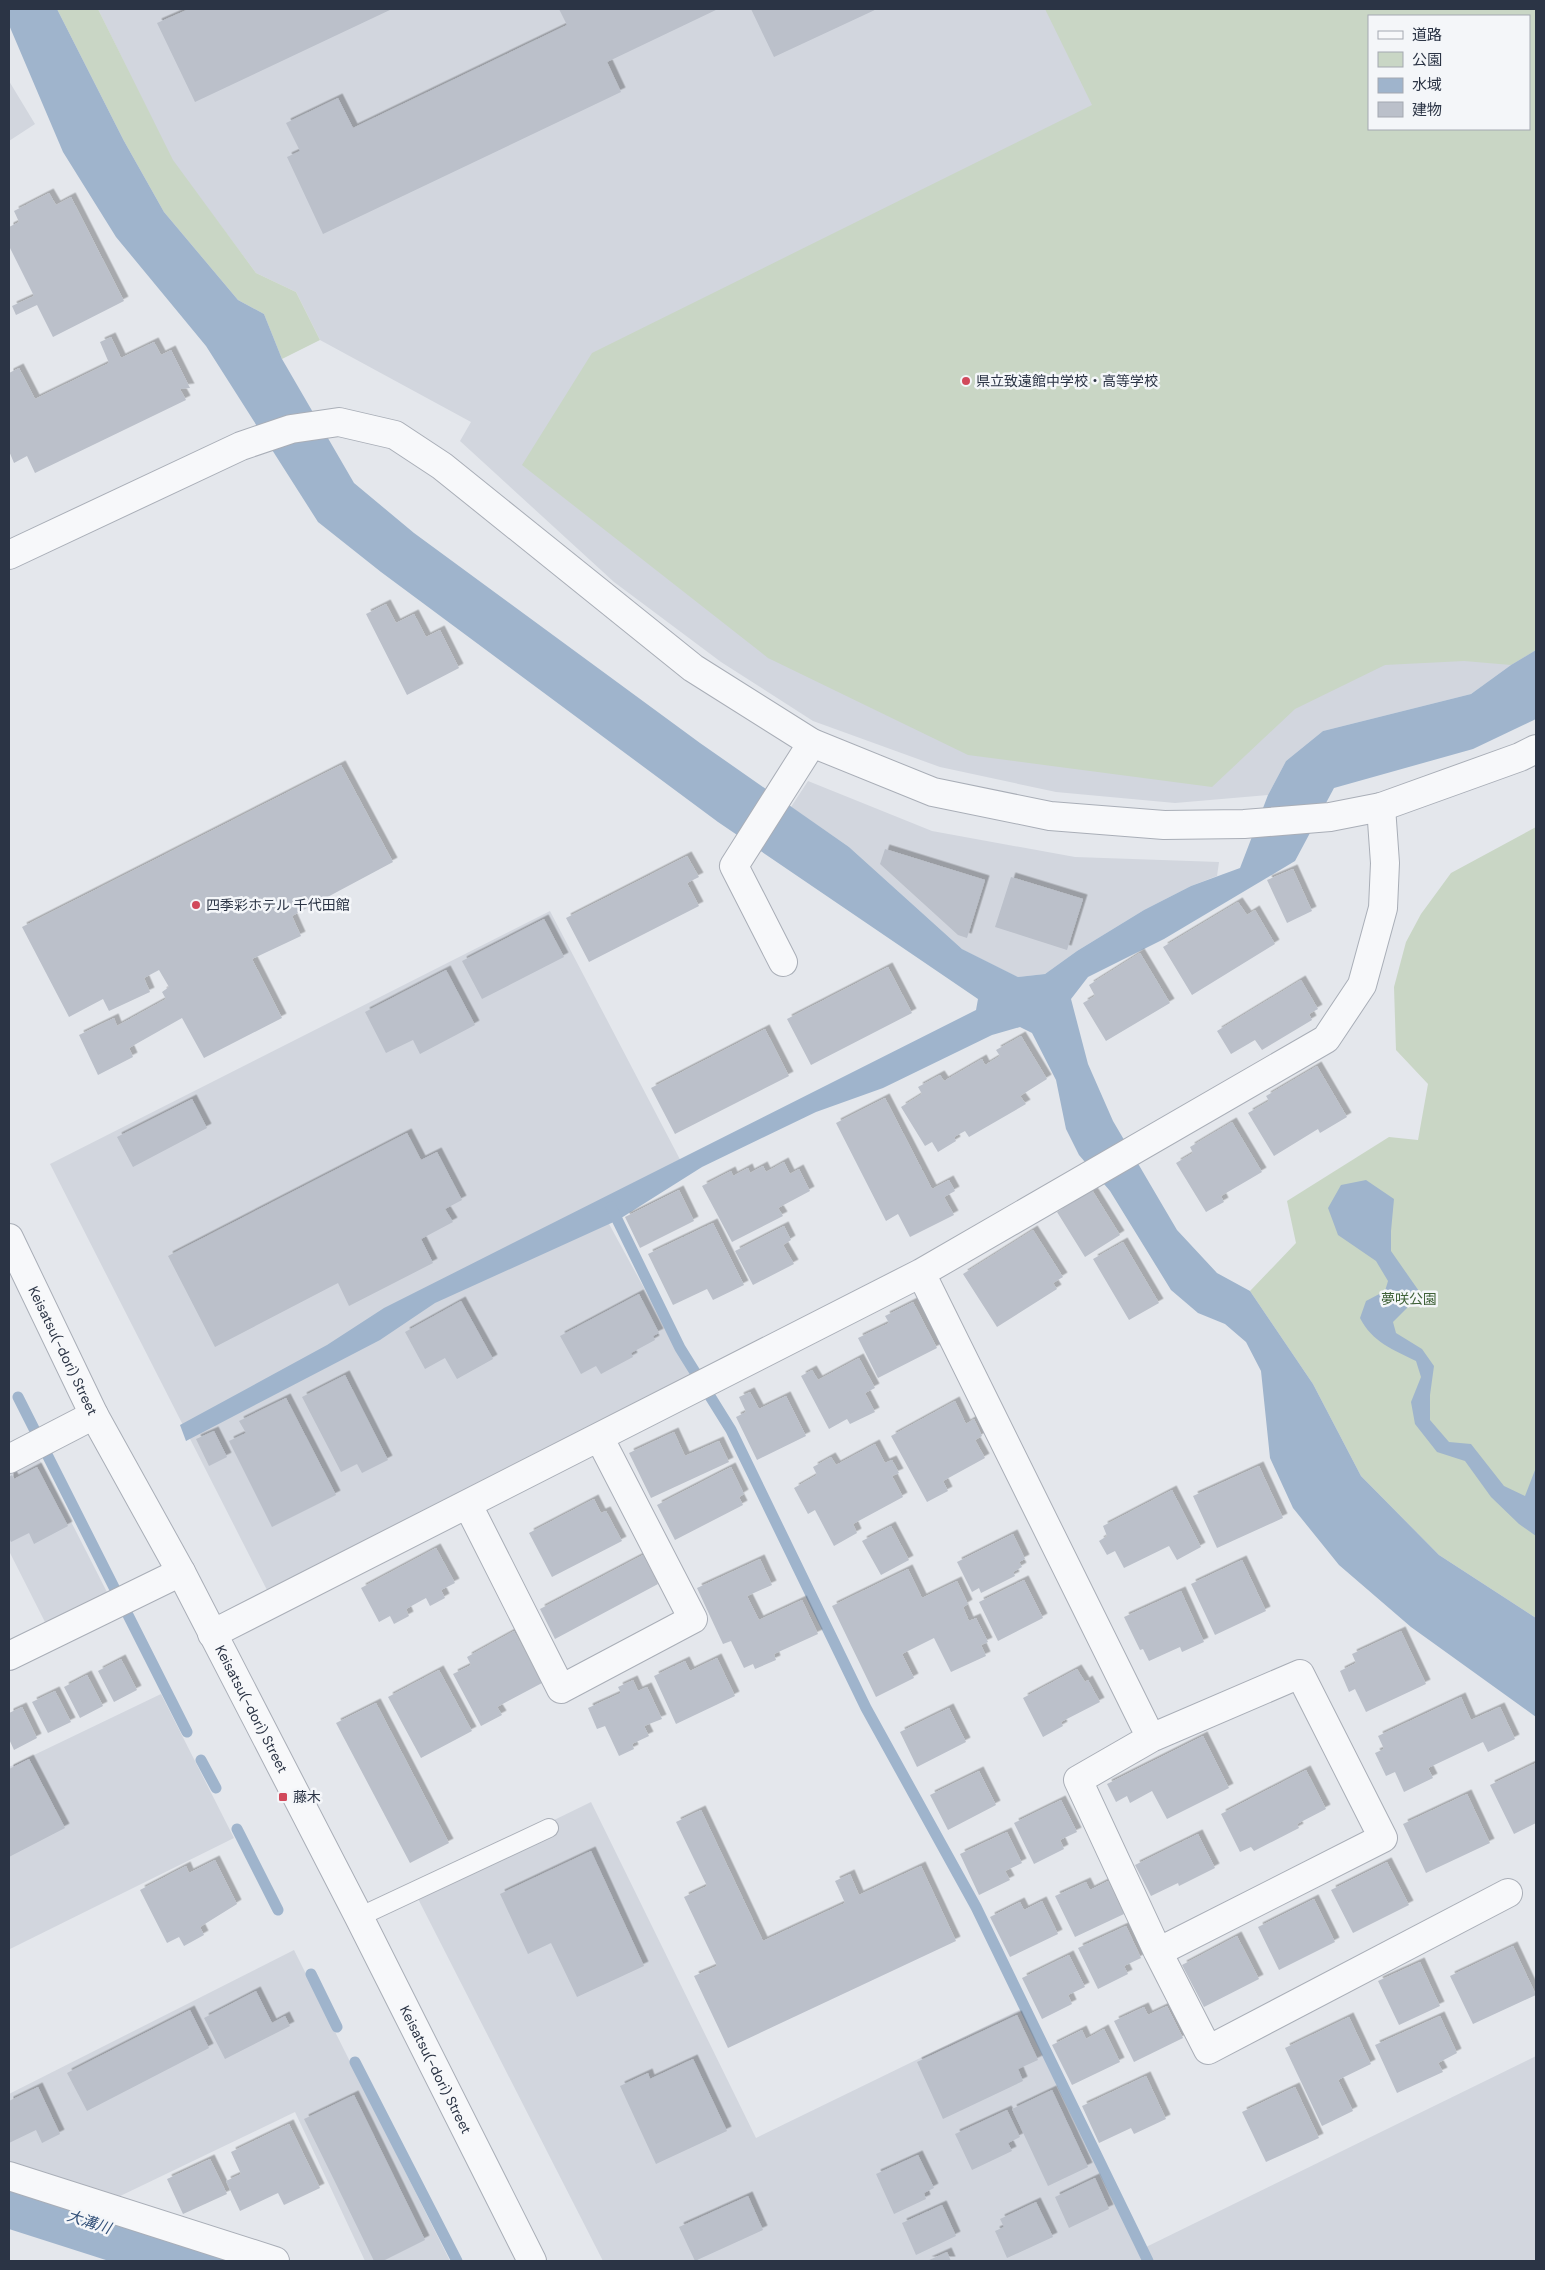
<svg xmlns="http://www.w3.org/2000/svg" width="1545" height="2270" font-family="'DM Sans','Noto Sans JP',sans-serif">
	<style>
		.built { fill: #d2d6de; fill-rule: evenodd }
		.green { fill: #c9d6c5; fill-rule: evenodd }
		.water { fill: #9fb4cc }
		.lines { fill: none; stroke-linecap: round; stroke-linejoin: round }
		.stream { stroke: #9fb4cc; stroke-width: 11 }
		.building { fill: #bbc0ca; filter: url(#shadow) }
		.service-casing { stroke: #a9aeb7; stroke-width: 20 }
		.minor-casing { stroke: #a9aeb7; stroke-width: 30 }
		.tertiary-casing { stroke: #a9aeb7; stroke-width: 30 }
		.service { stroke: #f7f8fa; stroke-width: 18 }
		.minor { stroke: #f7f8fa; stroke-width: 28 }
		.tertiary { stroke: #f7f8fa; stroke-width: 28 }
		.poi-dot { fill: #d1495b; stroke: #f4f6f9; stroke-width: 2 }
		.labels { text-anchor: middle; dominant-baseline: central; stroke-width: 5; stroke-linejoin: round; paint-order: stroke }
		.poi-label { font-size: 14px; fill: #2b3445; stroke: #f4f6f9; text-anchor: start }
		.park-label { font-size: 14px; fill: #3f6138; stroke: #f4f6f9 }
		.street-label { font-size: 14px; fill: #2b3445; stroke: #f4f6f9 }
		.water-label { font-size: 15px; font-style: italic; fill: #34527a; stroke: #f4f6f9 }
	</style>
	<defs>
		<filter id="shadow"><feDropShadow dx="4.5" dy="-4.5" stdDeviation="0" flood-color="#0004"/></filter>
	</defs>
	<rect width="100%" height="100%" fill="#e4e7ec"/>
	<path class="built" d="M98,9H1536V650L1511,665L1471,694L1323,731L1286,761L1268,795L1175,803L1056,792L940,767L813,721L721,662L614,582L460,441L471,422L320,340L296,292L256,273L172,160ZM1369,16H1529V129H1369Z
		M9,81L35,124L9,141Z
		M808,781L932,831L1075,857L1219,862L1217,876L1191,886L1144,910L1077,951L1045,974L1018,977L962,949L849,847L791,807Z
		M550,911L685,1169L602,1211L693,1378L268,1592L50,1164Z
		M38,1457L109,1596L47,1626L9,1551V1470Z
		M161,1694L234,1838L10,1949L9,1767Z
		M591,1802L756,2138L1023,2008L1142,2249L1536,2056V2261H603L413,1889Z
		M294,1950L450,2261H365L295,2112L116,2198L9,2164V2094Z"/>
	<path class="green" d="M57,9H98L173,160L256,273L296,292L320,340L282,359L264,314L238,300L164,212L124,141Z
		M1045,9H1536V650L1511,665L1464,661L1385,665L1295,709L1212,787L968,755L768,658L522,465L592,353L1092,105ZM1369,16H1529V129H1369Z
		M1536,827V1618L1439,1555L1361,1476L1313,1384L1250,1291L1296,1243L1287,1201L1389,1137L1418,1140L1428,1084L1396,1050L1394,987L1406,942L1421,914L1451,873Z"/>
	<path class="water" d="M9,9H57L124,141L164,212L238,300L264,314L282,359L354,483L414,533L700,743L849,847L962,949L1018,977L1045,974L1077,951L1144,910L1191,886L1240,868L1268,795L1286,761L1323,731L1471,694L1511,665L1536,650V719L1473,749L1334,788L1295,861L1164,939L1088,977L1071,999L1088,1064L1113,1121L1177,1230L1217,1273L1250,1291L1313,1384L1361,1476L1439,1555L1536,1618V1717L1411,1627L1339,1565L1293,1508L1270,1458L1261,1371L1246,1342L1225,1324L1198,1313L1171,1290L1110,1191L1079,1155L1066,1129L1056,1080L1032,1033L1020,1027L992,1035L883,1088L816,1112L702,1167L618,1220L435,1303L380,1340L186,1441L180,1425L327,1345L384,1308L976,1010L978,999L718,822L381,572L318,522L206,346L116,237L63,152L9,25Z
		M1366,1180L1394,1199L1391,1231V1251L1421,1294L1393,1322L1396,1333L1422,1349L1434,1366L1430,1395V1420L1449,1442L1471,1444L1504,1486L1525,1496L1535,1470L1536,1454V1536L1519,1524L1491,1497L1465,1461L1437,1452L1415,1424L1411,1402L1421,1377L1416,1361C1394,1350 1372,1342 1360,1318L1366,1301L1385,1291L1388,1281L1376,1261L1338,1235L1328,1208L1341,1185Z
		M9,2188L231,2261H109L9,2229Z"/>
	<g class="lines">
		<path class="stream" d="M611,1207L680,1348L731,1430L866,1708L976,1907L1148,2261
			M18,1397L187,1732
			M201,1760L216,1788
			M237,1829L278,1910
			M311,1974L337,2027
			M355,2062L457,2261"/>
	</g>
	<path class="building" d="M189,9H392L195,102L157,23Z
		M559,9H718L607,62L621,92L323,234L287,157L300,151L286,123L338,98L353,128L567,25Z
		M751,9H877L774,57Z
		M49,193L56,205L71,197L124,301L53,337L37,305L16,315L12,306L34,296L9,246V227L19,222L14,211Z
		M111,337L121,358L154,342L161,355L171,350L190,388L180,389L186,400L35,473L27,456L14,463L9,451V373L19,368L35,399L109,363L100,342Z
		M386,604L396,623L414,614L426,637L440,630L459,668L407,695L366,614Z
		M341,765L393,862L292,916L301,936L252,959L282,1018L204,1058L182,1018L129,1048L133,1057L98,1075L79,1035L114,1018L117,1026L166,999L162,992L169,987L159,970L144,978L150,992L109,1011L103,999L69,1017L22,927Z
		M885,849L985,880L967,938L958,935L880,864Z
		M687,856L699,877L687,883L699,906L589,962L566,918Z
		M1293,869L1312,911L1287,923L1267,880Z
		M1011,877L1083,899L1067,950L995,927Z
		M1238,902L1247,915L1255,910L1275,944L1192,995L1163,947Z
		M544,919L564,957L482,999L462,961Z
		M1140,953L1170,1003L1106,1041L1083,1003L1095,996L1089,985Z
		M888,967L912,1013L811,1065L787,1019Z
		M446,970L475,1025L420,1054L413,1040L386,1053L365,1012Z
		M1301,980L1318,1009L1309,1014L1312,1020L1262,1050L1255,1040L1231,1054L1217,1031Z
		M765,1029L789,1076L675,1134L651,1088Z
		M1021,1036L1047,1079L1020,1096L1026,1104L969,1137L965,1131L954,1137L956,1141L938,1152L932,1142L925,1146L901,1107L922,1094L918,1087L940,1075L944,1081L982,1059L985,1065L1000,1056L996,1050Z
		M1317,1066L1347,1117L1320,1133L1318,1129L1274,1156L1248,1113L1269,1101L1266,1096Z
		M885,1098L932,1189L949,1180L955,1191L944,1197L954,1215L910,1237L898,1214L886,1221L836,1123Z
		M192,1099L207,1128L133,1167L117,1137Z
		M1232,1122L1262,1172L1221,1196L1224,1202L1206,1212L1176,1163L1193,1153L1190,1147Z
		M407,1133L421,1160L437,1152L462,1200L445,1209L453,1222L421,1239L433,1263L349,1306L338,1283L215,1347L168,1256Z
		M784,1162L790,1174L799,1169L810,1191L778,1208L783,1216L732,1242L702,1186L731,1171L733,1176L748,1168L750,1173L763,1166L766,1172Z
		M679,1190L694,1221L640,1248L625,1217Z
		M1092,1190L1120,1235L1085,1257L1057,1212Z
		M713,1223L744,1285L713,1300L707,1289L673,1305L648,1254Z
		M784,1226L791,1240L783,1245L794,1264L753,1285L735,1251Z
		M1033,1230L1063,1277L1053,1283L1057,1289L997,1327L963,1274Z
		M1123,1242L1159,1303L1129,1320L1093,1259Z
		M639,1294L659,1333L653,1336L655,1340L631,1353L633,1357L601,1374L596,1366L581,1374L560,1336Z
		M461,1301L493,1359L457,1379L445,1358L425,1369L405,1332Z
		M913,1302L937,1348L878,1378L858,1338L889,1323L885,1316Z
		M859,1358L875,1388L865,1393L875,1412L850,1424L847,1419L829,1429L801,1376L812,1370L818,1380Z
		M345,1375L388,1460L362,1473L357,1464L341,1472L302,1397Z
		M750,1392L759,1409L786,1396L806,1436L757,1460L736,1417L746,1412L739,1397Z
		M286,1398L336,1495L272,1527L229,1441L246,1433L239,1421Z
		M955,1401L966,1424L974,1419L982,1436L975,1440L985,1458L943,1481L948,1491L927,1502L891,1436Z
		M214,1431L227,1457L209,1466L196,1439Z
		M674,1432L685,1456L719,1441L729,1462L651,1498L629,1453Z
		M875,1444L885,1463L892,1460L899,1473L892,1476L903,1497L853,1524L857,1533L834,1546L815,1510L808,1514L794,1488L817,1475L813,1467L831,1457L836,1465Z
		M1259,1466L1283,1518L1217,1548L1193,1496Z
		M37,1467L68,1526L34,1544L29,1533L11,1542L9,1538V1477L12,1475L14,1479Z
		M731,1467L744,1494L739,1497L743,1505L675,1540L657,1505Z
		M1172,1490L1201,1547L1177,1560L1169,1546L1124,1568L1115,1551L1107,1555L1099,1541L1107,1536L1103,1526Z
		M594,1499L601,1513L606,1511L622,1541L552,1577L529,1533Z
		M891,1526L909,1560L881,1575L862,1541Z
		M1013,1534L1025,1559L1019,1562L1022,1567L1013,1572L1015,1576L981,1593L979,1588L972,1592L957,1562Z
		M436,1548L455,1583L441,1590L445,1598L430,1606L426,1598L406,1609L409,1616L394,1624L390,1616L379,1622L361,1588Z
		M643,1555L658,1584L555,1639L540,1609Z
		M760,1559L772,1585L747,1596L759,1620L802,1600L818,1634L774,1654L776,1660L755,1669L753,1664L744,1668L731,1641L723,1644L697,1588Z
		M1242,1560L1266,1611L1215,1635L1191,1584Z
		M908,1569L922,1598L957,1581L968,1604L963,1607L969,1621L976,1618L988,1642L981,1645L986,1656L951,1672L934,1638L902,1654L914,1678L876,1697L832,1606Z
		M1024,1580L1043,1618L998,1641L979,1602Z
		M1181,1591L1204,1642L1182,1652L1180,1647L1149,1661L1143,1649L1140,1650L1124,1617Z
		M514,1631L542,1683L497,1707L502,1715L481,1726L453,1674L471,1665L467,1657Z
		M1401,1631L1426,1684L1366,1712L1355,1689L1349,1692L1340,1671L1356,1663L1352,1654Z
		M717,1658L735,1696L676,1724L654,1676L685,1661L690,1671Z
		M121,1659L137,1690L114,1702L98,1671Z
		M1077,1669L1085,1682L1088,1680L1100,1702L1061,1722L1063,1726L1043,1737L1023,1698Z
		M439,1670L472,1731L421,1758L388,1697Z
		M87,1675L103,1706L80,1718L64,1687Z
		M633,1680L638,1691L647,1687L662,1719L644,1726L649,1736L632,1744L634,1749L619,1756L605,1726L597,1729L588,1708L621,1693L618,1687Z
		M55,1691L71,1722L48,1733L32,1702Z
		M1461,1697L1471,1720L1500,1707L1515,1739L1488,1752L1483,1742L1428,1768L1433,1778L1404,1792L1395,1772L1386,1776L1375,1753L1384,1749L1378,1736Z
		M376,1703L449,1843L410,1863L336,1723Z
		M22,1707L37,1738L14,1750L9,1739V1713Z
		M949,1708L966,1742L917,1767L900,1732Z
		M1203,1736L1229,1788L1167,1819L1152,1791L1130,1803L1127,1796L1116,1802L1107,1784Z
		M29,1759L65,1828L9,1857V1769Z
		M1536,1763V1823L1514,1834L1490,1785Z
		M1306,1770L1326,1809L1297,1824L1299,1828L1254,1851L1251,1847L1240,1852L1221,1814Z
		M979,1771L996,1805L948,1830L930,1795Z
		M1467,1794L1490,1843L1426,1873L1403,1824Z
		M1061,1800L1077,1832L1060,1840L1064,1849L1034,1864L1014,1823Z
		M701,1810L763,1941L845,1903L835,1881L850,1874L859,1895L921,1866L956,1941L728,2048L694,1976L717,1966L684,1897L707,1886L676,1822Z
		M1007,1832L1022,1863L1005,1871L1010,1880L979,1895L960,1854Z
		M1198,1834L1215,1868L1179,1886L1178,1883L1151,1896L1135,1865Z
		M591,1851L644,1966L577,1997L551,1943L528,1954L500,1894Z
		M215,1860L237,1904L200,1927L204,1935L184,1946L179,1937L167,1943L140,1890L186,1866L189,1873Z
		M1387,1862L1409,1905L1353,1933L1331,1890Z
		M1108,1881L1124,1914L1075,1937L1055,1896L1086,1882L1090,1890Z
		M1314,1899L1335,1942L1279,1970L1258,1927Z
		M1042,1901L1058,1934L1010,1957L990,1917L1020,1902L1024,1910Z
		M1126,1926L1141,1958L1124,1966L1128,1974L1098,1989L1078,1948Z
		M1237,1936L1259,1979L1204,2007L1182,1965Z
		M1513,1946L1536,1995L1473,2024L1450,1976Z
		M1069,1955L1085,1987L1068,1995L1072,2004L1042,2019L1022,1978Z
		M1420,1962L1440,2006L1399,2025L1378,1981Z
		M256,1991L272,2023L285,2016L290,2026L225,2059L204,2018Z
		M1167,2006L1183,2038L1134,2062L1114,2021L1144,2007L1148,2015Z
		M190,2010L209,2048L87,2111L67,2073Z
		M1017,2015L1038,2060L1018,2069L1023,2081L943,2119L917,2062Z
		M1440,2016L1457,2053L1438,2063L1443,2072L1397,2093L1375,2045Z
		M1349,2017L1371,2064L1338,2080L1353,2111L1322,2126L1285,2048Z
		M1104,2029L1120,2062L1072,2085L1052,2045L1082,2030L1086,2039Z
		M693,2059L727,2131L656,2164L620,2086L648,2073L650,2079Z
		M1146,2076L1166,2119L1134,2134L1131,2128L1099,2143L1082,2106Z
		M38,2087L60,2134L42,2143L36,2130L9,2143V2101Z
		M1295,2087L1319,2138L1266,2162L1242,2112Z
		M1052,2090L1088,2167L1048,2186L1012,2109Z
		M354,2095L425,2240L383,2261H374L304,2119Z
		M1007,2110L1020,2137L1008,2143L1012,2151L972,2170L955,2134Z
		M289,2124L320,2188L284,2205L278,2193L240,2211L226,2181L241,2174L231,2152Z
		M918,2155L934,2188L924,2193L926,2199L894,2214L876,2174Z
		M210,2159L227,2194L183,2214L167,2179Z
		M1095,2178L1109,2209L1069,2228L1055,2197Z
		M748,2196L763,2230L695,2261L679,2227Z
		M1036,2202L1053,2237L1007,2258L995,2231L1004,2227L1000,2219Z
		M942,2205L956,2236L916,2255L902,2223Z
		M947,2252L951,2261H927Z"/>
	<g class="lines">
		<defs>
			<path id="service" d="M359,1917L549,1828"/>
			<path id="minor" d="M783,962L734,866L812,743
				M921,1273L1151,1738
				M9,1459L94,1415
				M468,1505L561,1689L693,1619L599,1437
				M212,1634L921,1273L1326,1039L1362,985L1383,908L1385,863L1381,807
				M9,1656L181,1572
				M1300,1674L1383,1838L1158,1952L1078,1780L1151,1738Z
				M1158,1952L1208,2050L1508,1893
				M9,2176L275,2261"/>
			<g id="tertiary">
				<path d="M9,555L241,446L291,429L339,422L395,435L442,466L693,668L812,743L933,792L1050,816L1164,825L1244,824L1330,817L1381,807L1520,757L1536,749"/>
				<path id="s1" d="M9,1238L94,1415L181,1572L359,1917L532,2261"/>
			</g>
		</defs>
		<use href="#service" class="service-casing"/>
		<use href="#minor" class="minor-casing"/>
		<use href="#tertiary" class="tertiary-casing"/>
		<use href="#service" class="service"/>
		<use href="#minor" class="minor"/>
		<use href="#tertiary" class="tertiary"/>
	</g>
	<g class="poi-dot">
		<circle cx="966" cy="381" r="5"/>
		<circle cx="196" cy="905" r="5"/>
		<rect x="278" y="1792" width="10" height="10" rx="2.5"/>
	</g>
	<g class="labels">
		<g class="poi-label">
			<text x="976" y="381">県立致遠館中学校・高等学校</text>
			<text x="206" y="905">四季彩ホテル 千代田館</text>
			<text x="293" y="1797">藤木</text>
		</g>
		<g class="park-label">
			<text x="1409" y="1299">夢咲公園</text>
		</g>
		<g class="street-label">
			<text stroke="none"><textPath href="#s1" startOffset="125">Keisatsu(-dori) Street</textPath></text>
			<text stroke="none"><textPath href="#s1" startOffset="530">Keisatsu(-dori) Street</textPath></text>
			<text stroke="none"><textPath href="#s1" startOffset="935">Keisatsu(-dori) Street</textPath></text>
		</g>
		<g class="water-label">
			<text transform="translate(89 2222) rotate(18)">大溝川</text>
		</g>
	</g>
	<rect width="1545" height="2270" fill="none" stroke="#2b3445" stroke-width="20"/>
	<rect x="1368" y="15" width="162" height="115" fill="#f4f6f9" stroke="#a4a8b1"/>
	<rect x="1378" y="31" width="25" height="8" fill="#f7f8fa" stroke="#a4a8b1"/>
	<text x="1412" y="40" font-size="15" fill="#2b3445">道路</text>
	<rect x="1378" y="52" width="25" height="15" fill="#c9d6c5" stroke="#a4a8b1"/>
	<text x="1412" y="65" font-size="15" fill="#2b3445">公園</text>
	<rect x="1378" y="78" width="25" height="15" fill="#9fb4cc" stroke="#a4a8b1"/>
	<text x="1412" y="90" font-size="15" fill="#2b3445">水域</text>
	<rect x="1378" y="102" width="25" height="15" fill="#bbc0ca" stroke="#a4a8b1"/>
	<text x="1412" y="115" font-size="15" fill="#2b3445">建物</text>
</svg>
